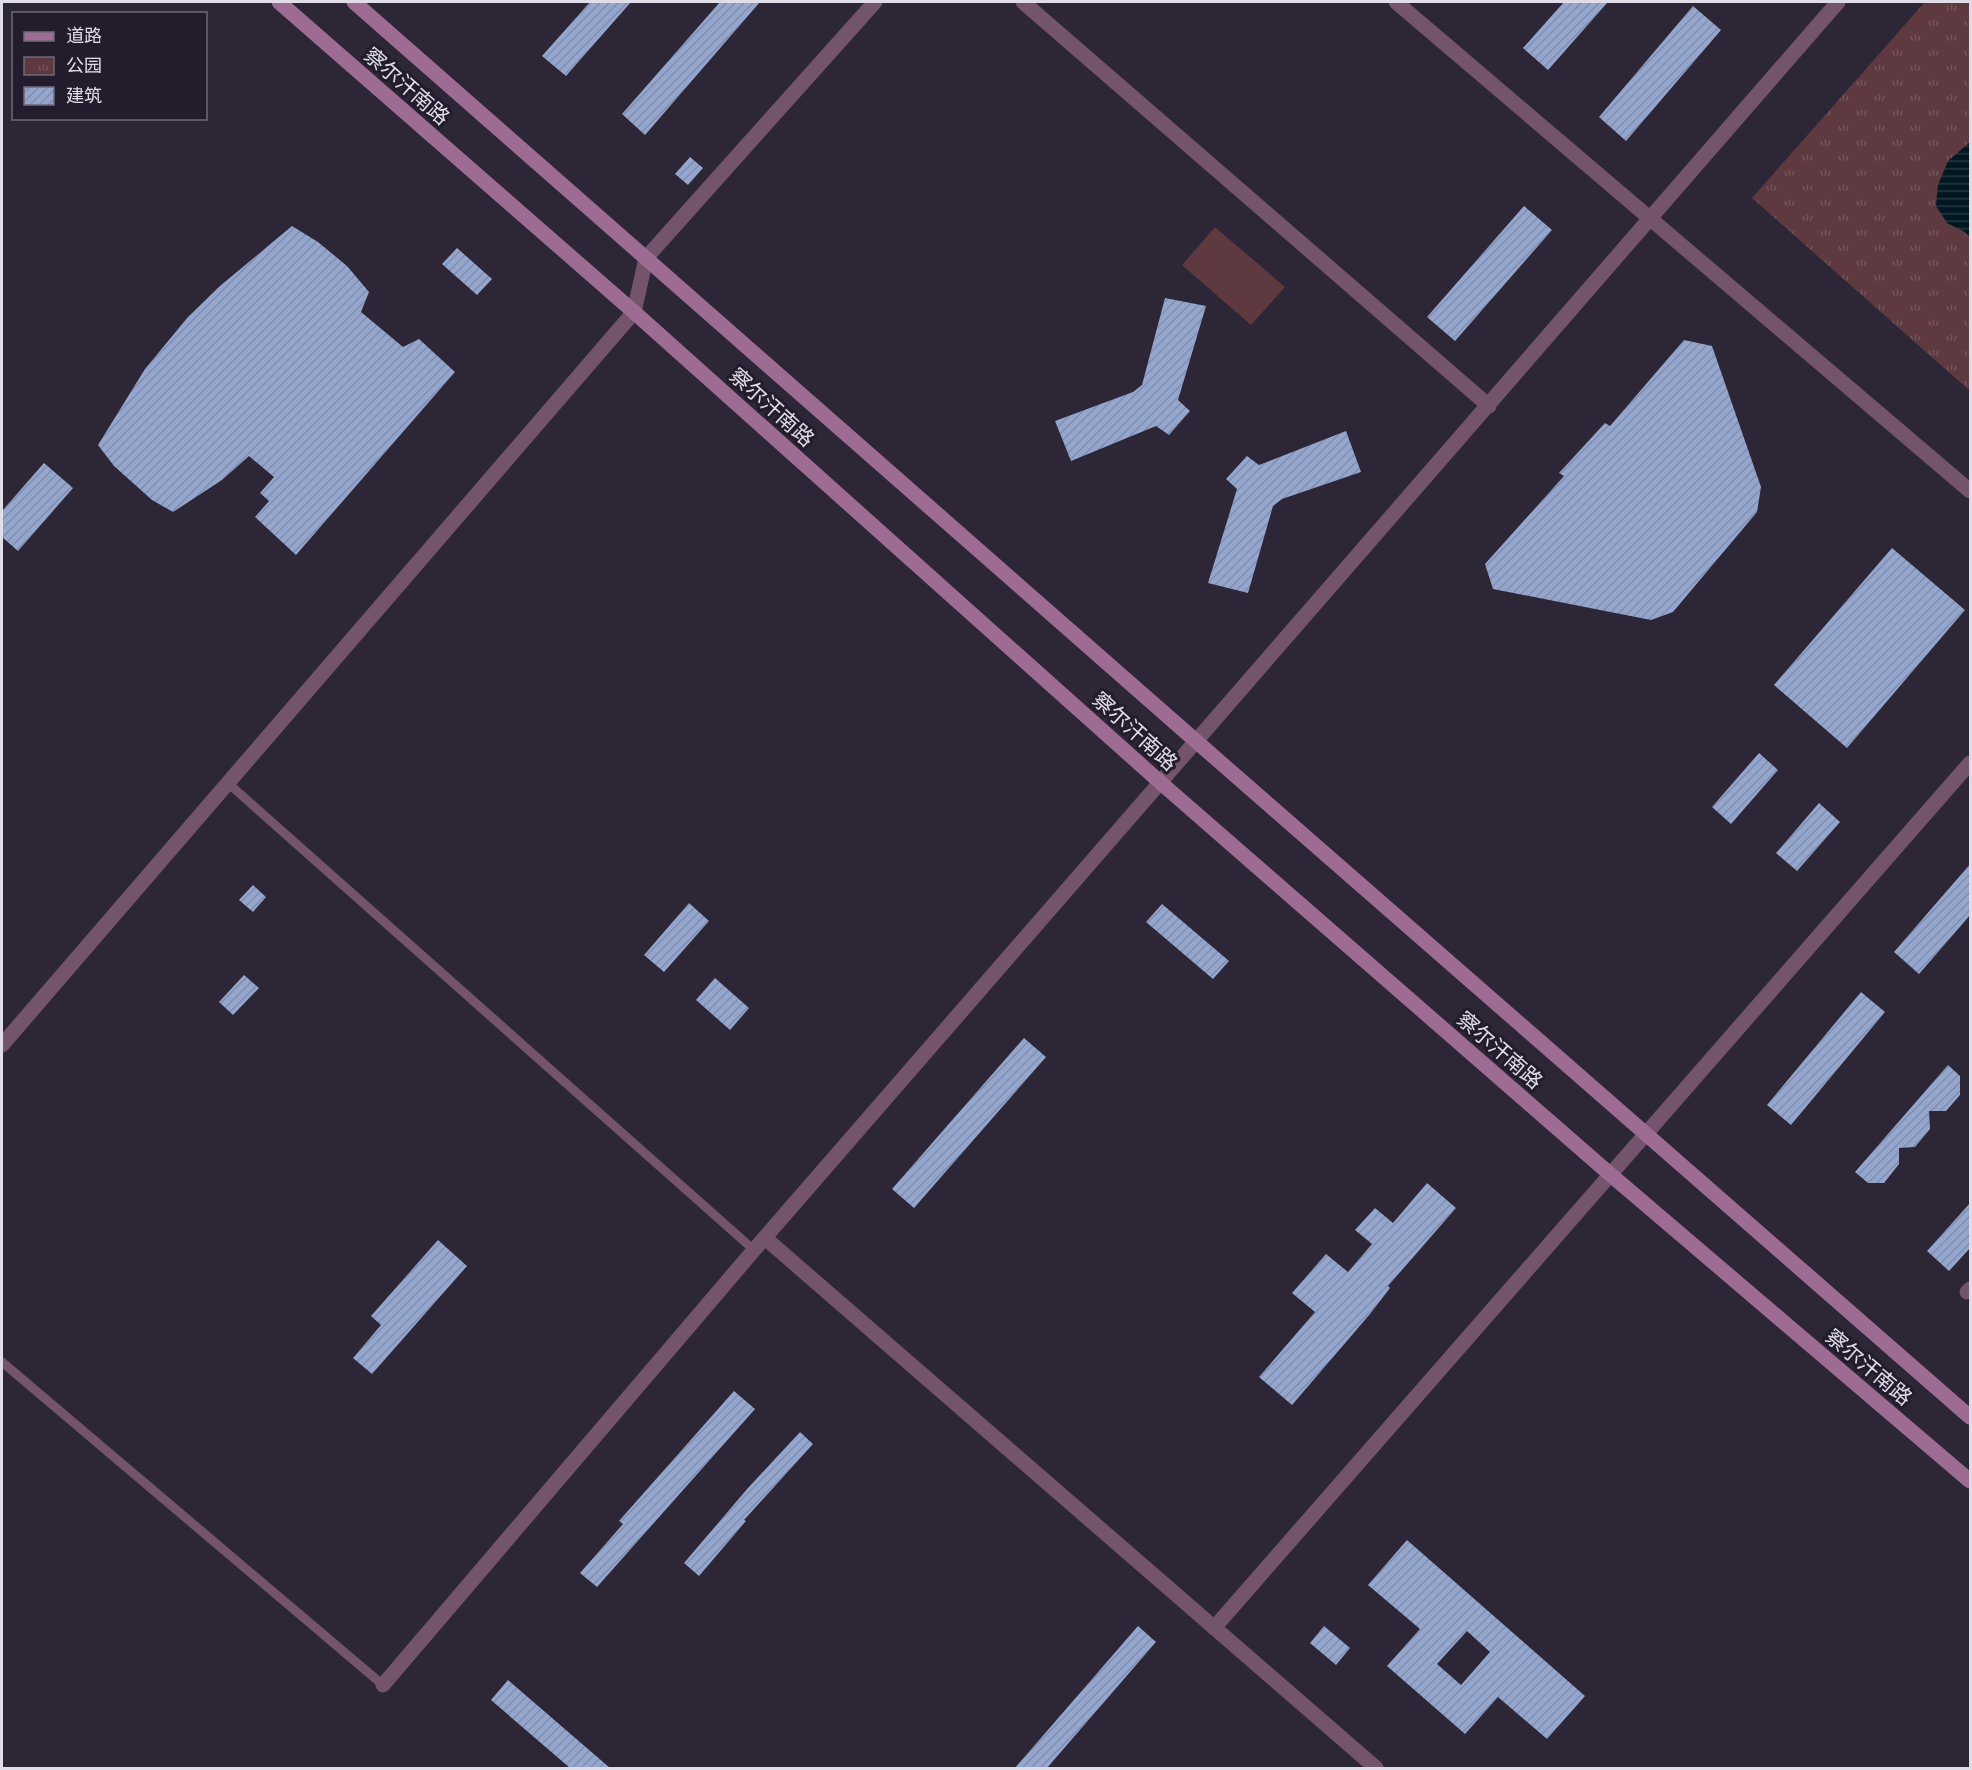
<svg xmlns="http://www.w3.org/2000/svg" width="1972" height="1770" font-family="'Zilla Slab','Noto Sans SC',serif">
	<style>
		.park { fill: url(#park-tufts) }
		.garden { fill: #5e393f }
		.water { fill: url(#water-rules) }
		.building { fill: url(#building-hatch); fill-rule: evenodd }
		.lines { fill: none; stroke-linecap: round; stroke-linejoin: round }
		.service { stroke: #74546c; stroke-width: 9 }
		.minor { stroke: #74546c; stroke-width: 15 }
		.secondary { stroke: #9e6c92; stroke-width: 15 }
		.labels { text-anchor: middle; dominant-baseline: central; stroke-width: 6; stroke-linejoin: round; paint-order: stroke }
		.street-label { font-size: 21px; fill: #e1dde8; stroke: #221c2d }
	</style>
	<defs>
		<pattern id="park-tufts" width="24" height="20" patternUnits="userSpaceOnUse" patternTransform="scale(1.5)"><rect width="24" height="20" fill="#5e393f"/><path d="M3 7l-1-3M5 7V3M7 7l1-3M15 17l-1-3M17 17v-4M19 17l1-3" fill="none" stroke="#75555b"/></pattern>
		<pattern id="water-rules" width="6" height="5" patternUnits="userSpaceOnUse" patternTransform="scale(1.5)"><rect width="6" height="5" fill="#011722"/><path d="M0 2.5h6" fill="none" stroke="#263842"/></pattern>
		<pattern id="building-hatch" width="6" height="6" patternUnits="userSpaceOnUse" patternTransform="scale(1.5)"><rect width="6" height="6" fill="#95a6ce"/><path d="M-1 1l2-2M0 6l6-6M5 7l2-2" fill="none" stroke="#818dac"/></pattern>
	</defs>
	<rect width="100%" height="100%" fill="#2c2637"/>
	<path class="park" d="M1925,2H1970V391L1752,198Z"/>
	<path class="garden" d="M1215,227L1285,287L1251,325L1182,265Z"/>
	<path class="water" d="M1970,142V237L1963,231L1947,223L1936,206L1938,185L1948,161Z"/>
	<path class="building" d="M590,2H631L566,76L542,56Z
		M720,2H760L645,135L622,114Z
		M1564,2H1608L1548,70L1523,48Z
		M1693,6L1721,30L1626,141L1599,117Z
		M690,157L703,168L688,185L675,174Z
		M1524,206L1552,230L1455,341L1427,317Z
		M292,226L318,242L347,266L369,292L361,312L403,347L419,339L455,372L296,555L255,517L269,501L260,493L274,477L249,456L222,480L173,512L152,500L114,466L98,445L145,369L188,317L220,286Z
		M457,248L492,279L477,295L442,264Z
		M1165,298L1206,306L1178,400L1190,411L1169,435L1156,426L1071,461L1055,421L1133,392L1142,385Z
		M1684,340L1712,346L1761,487L1757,512L1673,612L1651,620L1493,589L1485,564L1564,476L1559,473L1605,423L1610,426Z
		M1346,431L1361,472L1282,499L1273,506L1248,593L1208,583L1237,489L1226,479L1247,456L1259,465Z
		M44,463L73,488L18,551L2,537V511Z
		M1892,548L1965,610L1847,748L1774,685Z
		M1759,753L1778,770L1731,824L1712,807Z
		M1819,803L1840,822L1797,871L1776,853Z
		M1971,863V914L1919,974L1894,952Z
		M253,885L266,897L253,912L239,900Z
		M689,903L709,921L664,972L644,955Z
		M1162,904L1229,961L1213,979L1146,922Z
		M244,975L259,988L233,1015L219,1002Z
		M715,978L749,1008L730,1030L696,1000Z
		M1861,992L1885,1012L1791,1125L1767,1105Z
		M1024,1038L1046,1057L914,1208L892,1189Z
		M1948,1065L1960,1076V1095L1946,1111H1929L1930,1129L1915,1147L1899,1148V1164L1884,1183H1868L1855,1172Z
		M1427,1183L1456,1208L1388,1286L1390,1288L1370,1314L1292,1405L1259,1377L1315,1312L1292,1293L1326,1254L1348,1272L1372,1244L1355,1230L1375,1208L1393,1223Z
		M1971,1202V1247L1949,1271L1927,1251Z
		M438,1240L467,1266L372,1374L353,1358L381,1325L371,1316Z
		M734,1391L755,1409L597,1587L580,1573L623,1524L619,1521Z
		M800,1432L813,1444L744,1520L746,1521L699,1576L684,1563L748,1488Z
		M1407,1540L1585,1696L1547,1739L1498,1697L1465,1734L1387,1666L1420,1629L1368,1585ZM1467,1631L1490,1652L1461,1685L1437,1664Z
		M1138,1626L1156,1642L1047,1768H1015Z
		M1324,1626L1350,1648L1336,1665L1310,1643Z
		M508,1680L610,1768H570L491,1700Z"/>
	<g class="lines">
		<path class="service" d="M229,784L754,1250
			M2,1362L383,1685"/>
		<path class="minor" d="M1023,2L1489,406
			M1396,2L1970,491
			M2,1045L634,312L646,258L875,2
			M765,1238L1376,1768
			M1967,1292L1970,1289
			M1214,1628L1970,763
			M383,1685L754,1250L1838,2"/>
		<path class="secondary" d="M279,2L634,312L1161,783L1611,1175L1970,1481
			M354,2L1197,742L1970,1417"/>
	</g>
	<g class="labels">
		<g class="street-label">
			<text transform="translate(407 86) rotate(41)">察尔汗南路</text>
			<text transform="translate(772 407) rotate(42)">察尔汗南路</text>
			<text transform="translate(1135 731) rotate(42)">察尔汗南路</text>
			<text transform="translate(1500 1050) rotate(41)">察尔汗南路</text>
			<text transform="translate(1869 1367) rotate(40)">察尔汗南路</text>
		</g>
	</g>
	<rect width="1972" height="1770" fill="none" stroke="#e1dde8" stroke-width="6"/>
	<rect x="12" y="12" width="195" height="108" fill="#221c2d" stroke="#6e6978" stroke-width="1.5"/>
	<rect x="24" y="32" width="30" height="9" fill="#9e6c92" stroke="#6e6978" stroke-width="1.5"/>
	<text x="66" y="42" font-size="18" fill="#e1dde8">道路</text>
	<rect x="24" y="57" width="30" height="18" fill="url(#park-tufts)" stroke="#6e6978" stroke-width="1.5"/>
	<text x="66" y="72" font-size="18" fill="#e1dde8">公园</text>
	<rect x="24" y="87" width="30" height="18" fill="url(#building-hatch)" stroke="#6e6978" stroke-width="1.5"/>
	<text x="66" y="102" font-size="18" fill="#e1dde8">建筑</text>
</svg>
